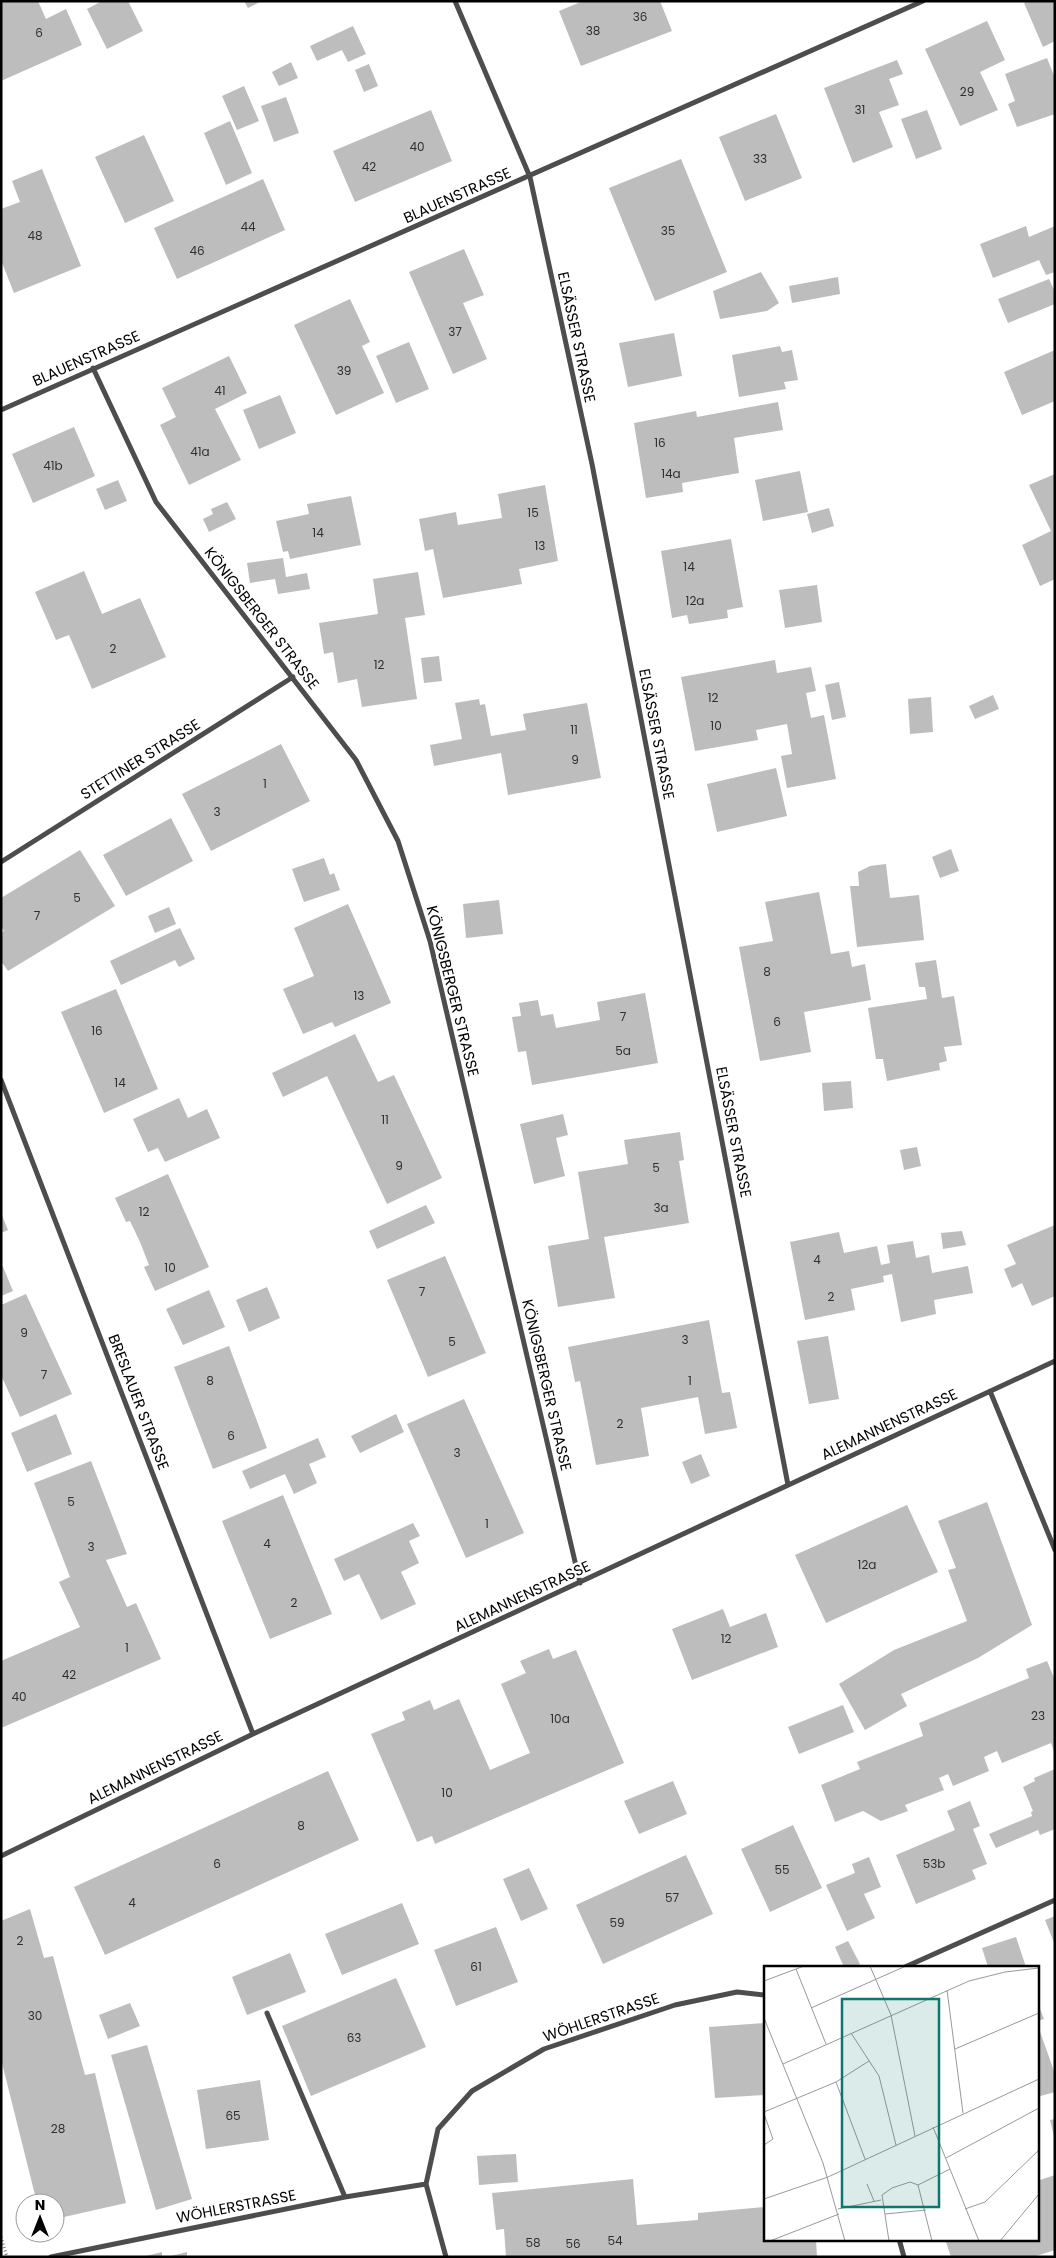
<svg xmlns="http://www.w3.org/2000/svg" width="1056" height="2258" font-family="Poppins,sans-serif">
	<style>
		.building { fill: #bdbdbd }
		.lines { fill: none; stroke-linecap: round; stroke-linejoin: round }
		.path { stroke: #6f6f6f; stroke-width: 3; stroke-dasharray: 1 2.5; stroke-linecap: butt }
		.street { stroke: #4d4d4d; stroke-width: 5 }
		.labels { text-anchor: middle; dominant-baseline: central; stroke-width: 5; stroke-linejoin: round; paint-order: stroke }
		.number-label { font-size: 12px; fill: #2f2f2f }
		.street-label { font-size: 15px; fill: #000; stroke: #fff }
		.inset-road { fill: none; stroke: #999; stroke-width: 1 }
		.view { fill: #0f766e; fill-opacity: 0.15; stroke: #0f766e; stroke-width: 2.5 }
		.inset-edge { fill: none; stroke: #000; stroke-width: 2.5 }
	</style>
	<rect width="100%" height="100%" fill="#fff"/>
	<path class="building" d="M1,1H38L46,19L66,9L82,45L1,81Z
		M102,1H128L143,31L107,49L87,9Z
		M244,1H262L248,8Z
		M583,1H660L672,31L581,66L559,11Z
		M1027,1H1055V41L1043,47L1024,3Z
		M987,21L1005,60L980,72L998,110L960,126L925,49Z
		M353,26L366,54L348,62L342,50L317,61L310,46Z
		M1047,58L1055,78V114L1017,127L1008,104L1015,101L1005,74Z
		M897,60L903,74L889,79L899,105L879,112L893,147L853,163L824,88Z
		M291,62L298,78L279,86L272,72Z
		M369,64L378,86L364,92L355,70Z
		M244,86L259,121L237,130L222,96Z
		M286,97L299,133L274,142L261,106Z
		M431,110L452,161L355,202L333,151Z
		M927,110L942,149L916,159L901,119Z
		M776,114L802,178L745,201L719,137Z
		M230,121L252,173L226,185L204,133Z
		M144,135L174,201L125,223L95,157Z
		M681,159L727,272L655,301L609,188Z
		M42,169L81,266L14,293L1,260V209L20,202L12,181Z
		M263,179L285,230L177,279L154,228Z
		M1026,226L1029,237L1055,226V272L1046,275L1039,260L993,278L980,244Z
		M464,249L484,295L463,303L487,359L453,374L409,272Z
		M761,272L779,303L767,311L720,319L713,291Z
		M838,277L840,294L792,303L789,286Z
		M1049,279L1055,292V304L1008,323L998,299Z
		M350,299L370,342L362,346L384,393L336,415L294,325Z
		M674,333L682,376L628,387L619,343Z
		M409,342L429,389L396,403L376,356Z
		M780,346L782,352L792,350L798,380L784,382L786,389L739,397L732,355Z
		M1055,350V401L1022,415L1004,372Z
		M229,356L247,393L215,409L241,460L189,485L160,425L176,417L162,388Z
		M280,395L296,433L259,449L243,410Z
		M778,402L783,430L734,438L739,473L682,483L683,492L646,498L634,423L696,411L697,417Z
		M74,427L95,476L33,503L12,454Z
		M800,471L808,512L763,521L755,480Z
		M1055,474V579L1040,586L1022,545L1051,531L1029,485Z
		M118,480L127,501L105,510L96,489Z
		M545,485L558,561L519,569L522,584L443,598L433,549L425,551L419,519L456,512L458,525L502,518L498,494Z
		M351,496L361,545L290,559L288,551L283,552L276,521L309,514L307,504Z
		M227,502L236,519L209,532L203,519L213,514L211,509Z
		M829,508L834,526L812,533L807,514Z
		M731,539L743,607L727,610L728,618L689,624L687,615L672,618L661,551Z
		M283,558L286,577L307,573L310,589L278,594L275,579L250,583L247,563Z
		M84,571L102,614L140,598L166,657L92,689L69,635L56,640L35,592Z
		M418,572L425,615L405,618L417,699L362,707L357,679L338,683L333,652L324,654L319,623L378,614L373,579Z
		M817,585L822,622L785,628L779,590Z
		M439,656L442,681L424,683L421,658Z
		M775,660L777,673L811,667L816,691L806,693L811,718L824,715L836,779L787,788L781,756L792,754L787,724L756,730L758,740L695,751L681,677Z
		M839,682L846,717L832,720L825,685Z
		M993,695L999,709L975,719L969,706Z
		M931,697L933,732L910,734L908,699Z
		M479,699L480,705L485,704L491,736L526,730L523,714L587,703L601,778L508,795L501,753L434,766L430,745L462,739L455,703Z
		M281,744L310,801L211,851L182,794Z
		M776,768L787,816L717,832L707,784Z
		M171,818L193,861L126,896L103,855Z
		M951,849L959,871L940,878L932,857Z
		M80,850L115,906L8,971L1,961V933L4,931L1,926V898Z
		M324,858L330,875L334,873L340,890L304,902L292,869Z
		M886,864L890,898L919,895L924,940L857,947L850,886H859L858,872L870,866Z
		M819,892L831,954L849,951L852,967L865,964L871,1000L804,1012L811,1052L760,1061L739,947L773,941L765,902Z
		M499,900L503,934L466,938L463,904Z
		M348,904L391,1003L335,1027L332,1022L303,1034L283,989L314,976L294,928Z
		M169,907L176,924L155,933L148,916Z
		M180,928L195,959L179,967L175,960L121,985L110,961Z
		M936,960L942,998L954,996L962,1045L944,1047L947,1061L939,1063L940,1070L887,1081L883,1059H876L868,1008L927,999L925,987H919L915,963Z
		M116,989L158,1089L104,1113L61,1012Z
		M645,993L658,1063L532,1085L526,1051L518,1052L512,1017L521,1016L519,1003L538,1000L541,1016L553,1014L556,1028L600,1020L597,1002Z
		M355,1034L378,1082L394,1075L442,1178L387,1204L327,1076L283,1097L272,1073Z
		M851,1081L853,1108L824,1111L822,1083Z
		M179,1098L188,1118L207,1109L220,1138L165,1162L158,1148L148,1152L133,1119Z
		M563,1114L568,1135L556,1138L565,1176L534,1184L520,1124Z
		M680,1132L684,1160L679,1161L689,1223L604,1237L615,1298L558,1307L548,1246L589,1239L578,1172L628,1164L624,1140Z
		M917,1147L921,1166L904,1170L900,1150Z
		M168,1174L209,1267L155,1291L144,1267L149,1265L140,1242L130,1221L126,1222L115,1198Z
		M426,1205L435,1223L377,1249L369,1231Z
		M1,1213L8,1230L1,1233Z
		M1055,1225V1296L1032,1306L1022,1283L1012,1288L1004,1269L1016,1264L1007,1245Z
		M962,1231L966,1245L943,1249L941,1233Z
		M839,1232L844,1253L877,1246L881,1265L890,1263L887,1245L913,1241L916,1258L929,1255L932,1273L968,1266L973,1293L934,1300L936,1314L901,1322L892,1274L883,1276L884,1282L851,1289L855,1310L805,1320L790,1242Z
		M445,1256L486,1353L428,1377L387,1280Z
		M1,1262L13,1291L1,1296Z
		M267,1287L280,1318L249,1332L236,1300Z
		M209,1290L225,1327L183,1345L166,1309Z
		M26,1294L72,1394L20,1417L1,1375V1305Z
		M709,1320L722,1393L730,1392L737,1428L705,1434L698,1397L641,1408L649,1456L596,1465L580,1381L575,1382L568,1347Z
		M828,1336L839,1399L809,1404L797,1341Z
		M229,1346L267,1448L213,1469L174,1367Z
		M464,1399L524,1533L466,1558L407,1424Z
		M56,1414L72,1454L27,1472L11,1433Z
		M396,1414L404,1432L360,1453L351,1436Z
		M318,1438L326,1457L309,1464L317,1483L294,1494L285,1474L250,1489L242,1471Z
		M701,1454L710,1476L691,1484L682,1462Z
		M91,1461L127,1554L106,1560L127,1607L136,1603L161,1659L1,1728V1661L80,1627L59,1582L70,1577L34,1483Z
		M283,1495L332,1614L270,1639L222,1521Z
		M987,1502L1032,1625L978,1658L901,1694L907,1706L865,1730L839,1684L894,1650L967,1621L948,1570L956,1568L938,1521Z
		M907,1505L938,1572L826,1623L795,1555Z
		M413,1523L420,1536L409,1541L419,1563L401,1572L416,1604L381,1620L359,1574L344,1581L334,1559Z
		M723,1609L730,1627L766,1613L778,1647L692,1680L672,1629Z
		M549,1649L553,1659L576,1650L624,1763L435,1844L432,1836L417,1842L371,1734L405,1720L402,1712L430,1700L434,1710L459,1699L490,1770L530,1753L501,1684L526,1673L520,1661Z
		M1047,1661L1055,1680V1754L1051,1743L1002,1763L997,1751L984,1757L989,1771L953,1786L948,1774L939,1778L944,1790L905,1805L908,1811L881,1821L863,1811L835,1822L821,1785L860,1769L857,1762L923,1736L919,1723L1029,1678L1026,1669Z
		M843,1705L854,1732L799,1754L788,1727Z
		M1055,1769V1829L1040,1835L1038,1830L996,1848L989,1834L1032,1816L1031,1812L1033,1811L1023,1787L1035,1781L1034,1778Z
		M328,1771L359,1840L105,1955L74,1887Z
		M673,1781L687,1814L639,1834L624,1801Z
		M970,1801L980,1826L973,1829L987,1864L972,1870L976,1879L916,1904L896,1855L955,1830L947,1811Z
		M793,1825L822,1888L770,1912L741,1849Z
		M686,1855L713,1914L603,1964L576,1905Z
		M869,1857L881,1887L864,1894L875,1918L847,1931L826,1885L855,1873L852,1864Z
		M529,1868L548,1909L521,1921L503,1879Z
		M402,1903L419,1944L342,1975L325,1934Z
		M30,1909L44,1958L53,1956L85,2075L95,2073L126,2203L55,2219V2203H37L1,2059V1921Z
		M1055,1916V1945L1045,1920Z
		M496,1927L518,1982L456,2006L434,1950Z
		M1016,1937L1026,1967H988L982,1948Z
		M848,1941L860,1964L855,1967H844L835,1947Z
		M290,1953L306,1992L247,2015L232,1977Z
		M396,1978L426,2047L311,2096L282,2026Z
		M1037,2001L1044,2019L1037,2021Z
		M130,2003L140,2026L108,2039L99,2015Z
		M765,2023V2095L715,2098L709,2027Z
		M1037,2023L1055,2074V2092L1037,2097Z
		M147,2045L192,2199L156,2210L111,2055Z
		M260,2080L269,2140L206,2149L197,2090Z
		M1055,2119V2136H1054L1050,2120Z
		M516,2154L518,2182L479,2185L477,2156Z
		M1055,2175V2250L1033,2257H951L945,2239H1037V2181Z
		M633,2179L637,2225L698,2220V2213L765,2207V2239H816L817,2257H506L504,2229L496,2230L492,2193Z
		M162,2252V2257H147L146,2256Z
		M187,2252V2257H171V2256Z"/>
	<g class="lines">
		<path class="path" d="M1,2237L7,2257"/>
		<path class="street" d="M455,1L530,177L592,464L788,1485
			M93,368L156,502L356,760L398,841L430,941L580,1583
			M1,410L923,1
			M1,862L293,677
			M1,1080L253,1734
			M990,1391L1055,1550
			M1,1856L253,1734L1055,1361
			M905,1967L1055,1900
			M267,2013L345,2197
			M899,2239L904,2257
			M51,2257L345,2197L426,2184
			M446,2257L426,2184L438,2129L472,2091L544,2049L675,2005L737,1992L765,1995"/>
	</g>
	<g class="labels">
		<g class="number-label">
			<text x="640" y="16">36</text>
			<text x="593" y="30">38</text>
			<text x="39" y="32">6</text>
			<text x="967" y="91">29</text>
			<text x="860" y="109">31</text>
			<text x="417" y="146">40</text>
			<text x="760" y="158">33</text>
			<text x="369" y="166">42</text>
			<text x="248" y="226">44</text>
			<text x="668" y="230">35</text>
			<text x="35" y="235">48</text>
			<text x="197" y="250">46</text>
			<text x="455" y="331">37</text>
			<text x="344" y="370">39</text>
			<text x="220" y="390">41</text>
			<text x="660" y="442">16</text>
			<text x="200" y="451">41a</text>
			<text x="53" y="465">41b</text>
			<text x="671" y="473">14a</text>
			<text x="533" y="512">15</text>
			<text x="318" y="532">14</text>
			<text x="540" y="545">13</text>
			<text x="689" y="566">14</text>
			<text x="695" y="600">12a</text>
			<text x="113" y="648">2</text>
			<text x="379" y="664">12</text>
			<text x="713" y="697">12</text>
			<text x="716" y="725">10</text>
			<text x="574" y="729">11</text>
			<text x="575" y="759">9</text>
			<text x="265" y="783">1</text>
			<text x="217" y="811">3</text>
			<text x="77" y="897">5</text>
			<text x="37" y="915">7</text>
			<text x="767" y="971">8</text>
			<text x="359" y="995">13</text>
			<text x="623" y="1016">7</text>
			<text x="777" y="1021">6</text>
			<text x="97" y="1030">16</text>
			<text x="623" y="1050">5a</text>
			<text x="120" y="1082">14</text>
			<text x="385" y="1119">11</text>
			<text x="399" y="1165">9</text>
			<text x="656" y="1167">5</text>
			<text x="661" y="1207">3a</text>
			<text x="144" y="1211">12</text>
			<text x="817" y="1259">4</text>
			<text x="170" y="1267">10</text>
			<text x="422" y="1291">7</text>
			<text x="831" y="1296">2</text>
			<text x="24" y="1332">9</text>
			<text x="685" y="1339">3</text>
			<text x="452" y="1341">5</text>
			<text x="44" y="1374">7</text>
			<text x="210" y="1380">8</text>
			<text x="690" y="1380">1</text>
			<text x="620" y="1423">2</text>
			<text x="231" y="1435">6</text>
			<text x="457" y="1452">3</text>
			<text x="71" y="1501">5</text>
			<text x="487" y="1523">1</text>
			<text x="267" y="1543">4</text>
			<text x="91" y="1546">3</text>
			<text x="867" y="1564">12a</text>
			<text x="294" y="1602">2</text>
			<text x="726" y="1638">12</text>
			<text x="127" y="1647">1</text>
			<text x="69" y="1674">42</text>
			<text x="19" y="1696">40</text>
			<text x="1038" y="1715">23</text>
			<text x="560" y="1718">10a</text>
			<text x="447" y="1792">10</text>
			<text x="301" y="1825">8</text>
			<text x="217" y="1863">6</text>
			<text x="934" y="1863">53b</text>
			<text x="782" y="1869">55</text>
			<text x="672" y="1897">57</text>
			<text x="132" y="1902">4</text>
			<text x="617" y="1922">59</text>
			<text x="20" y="1940">2</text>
			<text x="476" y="1966">61</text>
			<text x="35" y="2015">30</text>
			<text x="354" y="2037">63</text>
			<text x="233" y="2115">65</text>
			<text x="58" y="2128">28</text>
			<text x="615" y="2240">54</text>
			<text x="533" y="2242">58</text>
			<text x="573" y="2243">56</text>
		</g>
		<g class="street-label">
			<text transform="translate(457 195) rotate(-24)">BLAUENSTRASSE</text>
			<text transform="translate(577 337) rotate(78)">ELSÄSSER STRASSE</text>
			<text transform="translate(86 358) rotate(-24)">BLAUENSTRASSE</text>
			<text transform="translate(262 618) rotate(52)">KÖNIGSBERGER STRASSE</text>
			<text transform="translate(657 734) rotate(79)">ELSÄSSER STRASSE</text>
			<text transform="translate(140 759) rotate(-32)">STETTINER STRASSE</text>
			<text transform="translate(453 991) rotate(76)">KÖNIGSBERGER STRASSE</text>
			<text transform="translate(734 1132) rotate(79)">ELSÄSSER STRASSE</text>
			<text transform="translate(547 1385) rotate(77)">KÖNIGSBERGER STRASSE</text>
			<text transform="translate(139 1402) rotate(69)">BRESLAUER STRASSE</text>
			<text transform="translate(889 1424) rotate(-25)">ALEMANNENSTRASSE</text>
			<text transform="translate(522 1596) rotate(-25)">ALEMANNENSTRASSE</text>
			<text transform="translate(155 1767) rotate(-26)">ALEMANNENSTRASSE</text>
			<text transform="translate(601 2017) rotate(-19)">WÖHLERSTRASSE</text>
			<text transform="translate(236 2206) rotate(-11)">WÖHLERSTRASSE</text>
		</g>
	</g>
	<g transform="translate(764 1966)">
		<rect width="275" height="275" fill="#fff"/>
		<path class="inset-road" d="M106,0L127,49L151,170M32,3L62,78M0,15L40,0M183,24L199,147M47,42L142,0M0,52L59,197L81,275M87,67L115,110L132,179M191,83L275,47M19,98L205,15L241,6L275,2M72,116L101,193M0,146L72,116L105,95M0,148L9,173L0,179M169,161L215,275M182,192L275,142M103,218L110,235M154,219L186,203M0,233L64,211L275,113M74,243L117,234M201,243L221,236L275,184M121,248L162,244M6,275L75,248M125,275L118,229L128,222L146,216L154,219L168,275M236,275L275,228"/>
		<path class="view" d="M78,33H175V241H78Z"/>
		<rect width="275" height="275" class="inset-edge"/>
	</g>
	<rect width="1056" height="2258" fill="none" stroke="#000000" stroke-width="5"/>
	<g transform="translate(40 2218)"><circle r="24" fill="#ffffff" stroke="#999999"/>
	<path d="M0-4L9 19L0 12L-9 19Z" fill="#000000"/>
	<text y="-8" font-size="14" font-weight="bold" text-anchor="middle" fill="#000000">N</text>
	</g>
</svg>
